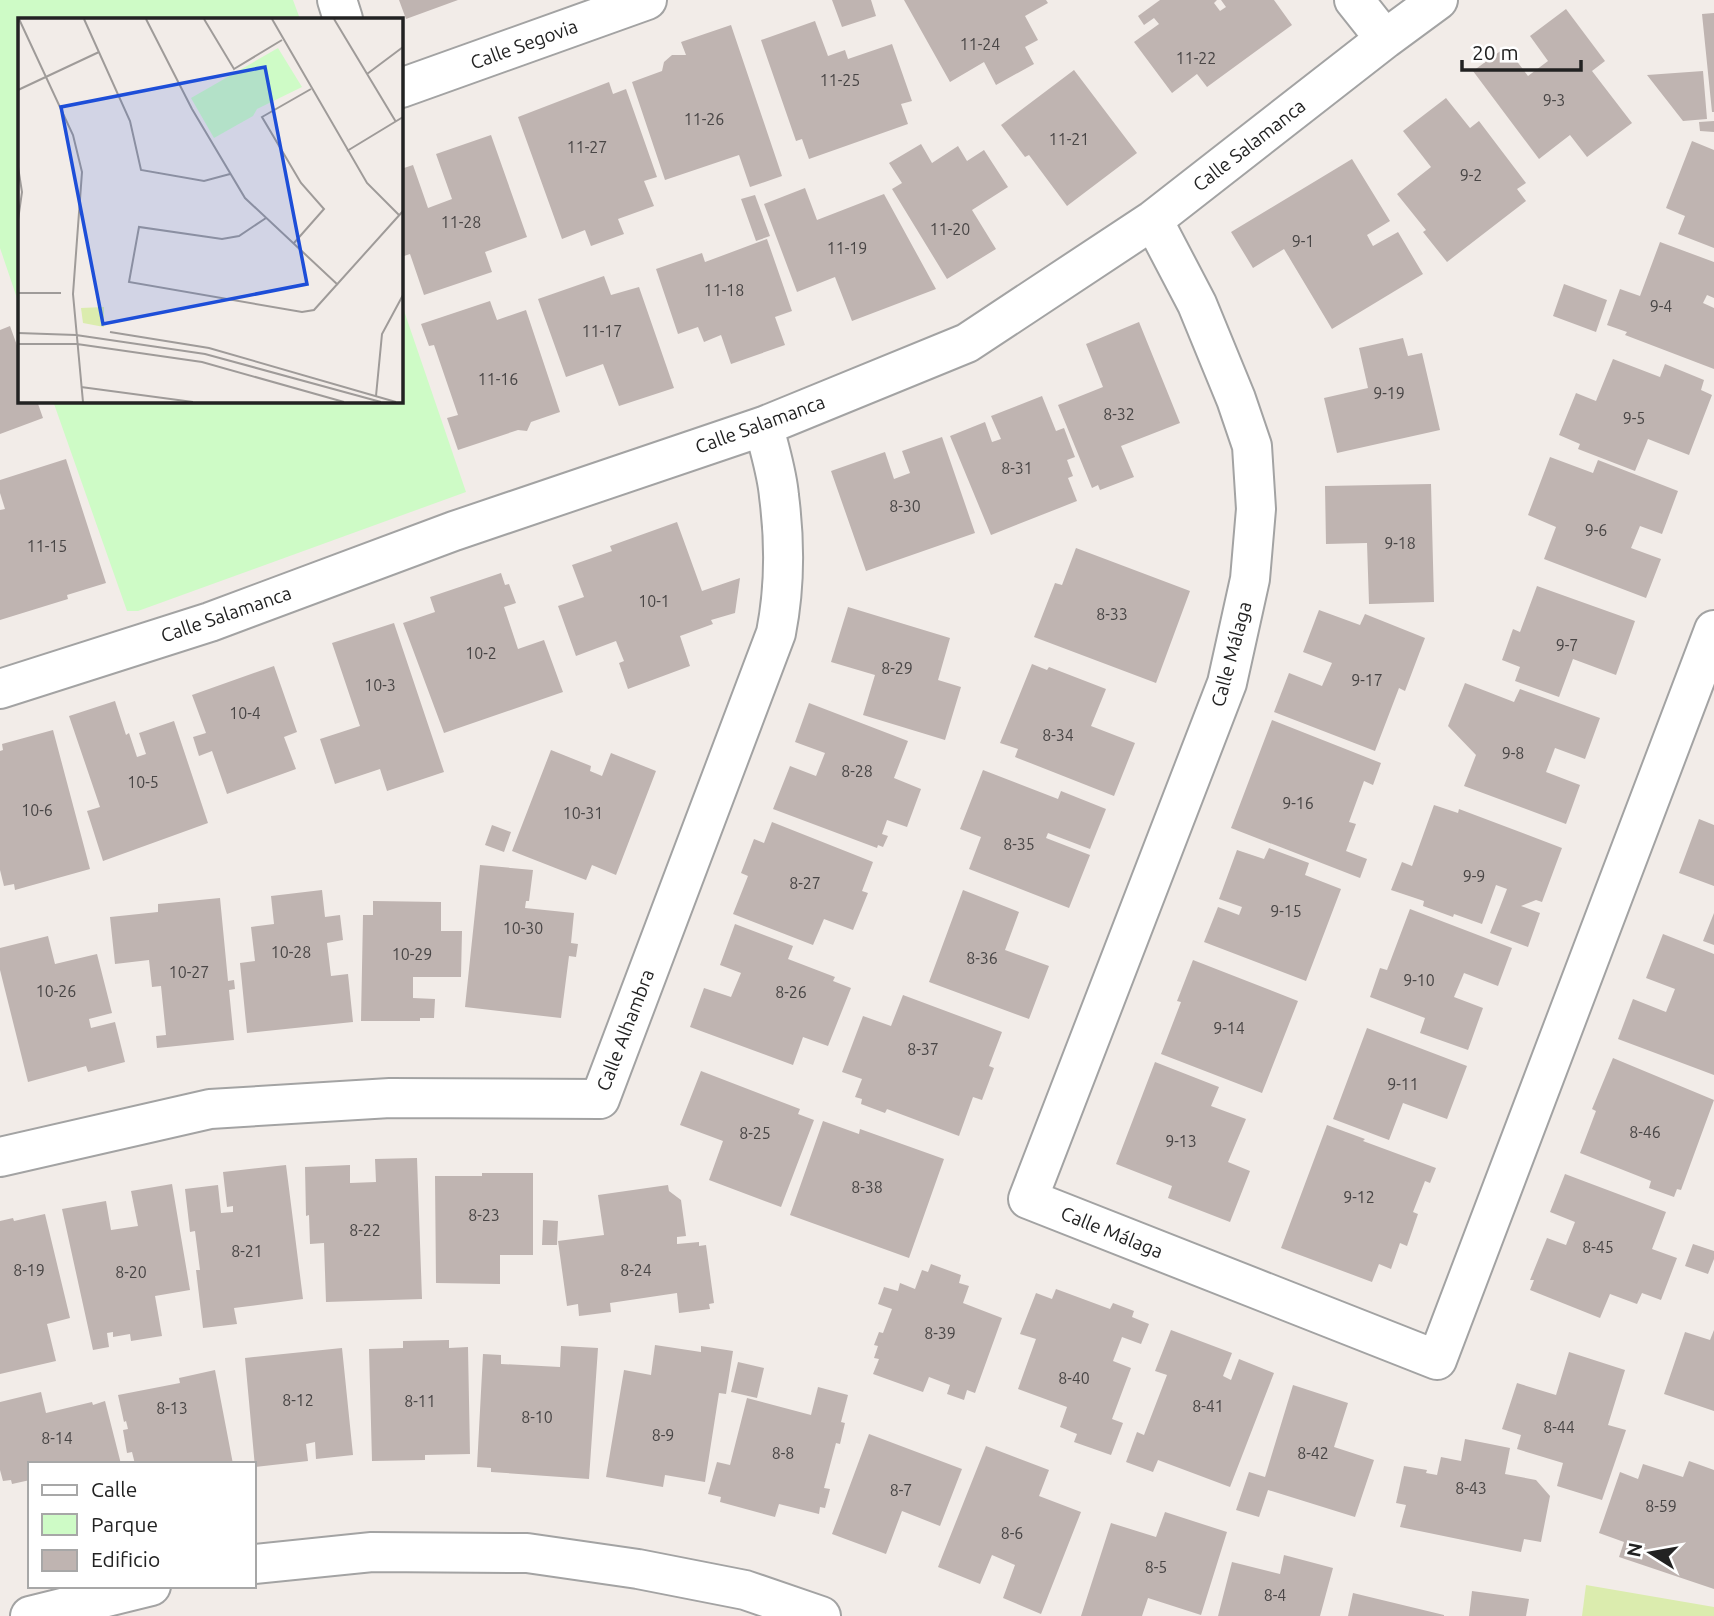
<svg xmlns="http://www.w3.org/2000/svg" width="1714" height="1616" font-family="Ubuntu,sans-serif">
	<style>
		.grass { fill: #dbecae }
		.park { fill: #cefbc6 }
		.building { fill: #bfb4b1 }
		.lines { fill: none; stroke-linecap: round; stroke-linejoin: round }
		.minor-casing { stroke: #a3a3a3; stroke-width: 42 }
		.minor { stroke: #fff; stroke-width: 38 }
		.labels { text-anchor: middle; dominant-baseline: central; stroke-width: 5; stroke-linejoin: round; paint-order: stroke }
		.number-label { font-size: 16px; fill: #494646 }
		.street-label { font-size: 19px; fill: #222; stroke: #fff }
		.inset-road { fill: none; stroke: #9f9b99; stroke-width: 2 }
		.view { fill: #1d4ed8; fill-opacity: 0.15; stroke: #1d4ed8; stroke-width: 3.5 }
		.inset-edge { fill: none; stroke: #222; stroke-width: 3.5 }
	</style>
	<rect width="100%" height="100%" fill="#f2ece8"/>
	<path class="grass" d="M1586,1585L1714,1607V1616H1582Z"/>
	<path class="park" d="M0,0H293L300,19H19V304L0,248Z
		M401,302L466,492L138,611H127L53,401H401Z"/>
	<path class="building" d="M399,0H458L406,19Z
		M832,0H871L876,16L842,27Z
		M904,0H1046L1048,3L1025,16L1038,40L1025,47L1034,64L996,85L984,62L950,82Z
		M1160,0H1217L1214,3L1220,11L1226,7L1221,0H1274L1292,25L1207,87L1197,74L1172,93L1134,42L1159,24L1154,18L1144,25L1138,16Z
		M1566,9L1605,61L1592,71L1632,123L1587,157L1570,135L1539,159L1473,71L1506,47L1528,76L1548,61L1530,36Z
		M1714,13V112H1712L1702,14Z
		M815,21L828,56L845,50L848,59L892,44L912,101L901,104L908,124L809,159L802,139L796,141L761,40Z
		M731,25L782,176L750,187L739,155L665,180L632,82L662,71L664,62L672,55H686L681,42Z
		M1074,70L1137,153L1067,206L1029,155L1025,157L1001,125Z
		M1703,71L1707,119L1683,121L1647,75Z
		M609,82L613,94L626,89L657,177L644,181L654,206L618,219L624,234L591,246L585,230L562,239L518,117Z
		M1446,98L1470,128L1479,121L1526,183L1517,189L1526,201L1447,262L1423,232L1426,230L1397,194L1431,167L1403,131Z
		M1714,121V132L1700,131L1699,122Z
		M491,135L527,237L485,252L492,272L424,295L410,254L401,257V169L413,165L428,208L452,199L436,154Z
		M1692,141L1714,150V248L1678,234L1685,216L1666,208Z
		M921,144L932,163L958,146L967,161L984,150L1008,187L972,210L996,249L947,279L892,189L902,183L889,163Z
		M1352,159L1390,221L1367,235L1373,246L1398,232L1423,274L1332,329L1284,249L1253,268L1231,232Z
		M805,188L817,220L884,194L936,289L852,321L835,277L797,292L764,204Z
		M755,195L770,236L756,241L741,199Z
		M767,239L792,311L775,317L785,345L731,364L721,335L704,342L698,327L678,334L656,269L702,253L705,262Z
		M1660,242L1714,262V298L1707,295L1703,303L1714,308V369L1625,335L1627,332L1607,325L1620,289L1640,296Z
		M604,276L611,295L639,287L674,388L619,406L603,364L566,377L538,299Z
		M1564,284L1607,300L1596,332L1553,316Z
		M490,301L497,320L526,310L560,412L531,422L527,431L518,430L458,450L447,418L458,415L434,345L429,346L421,324Z
		M1139,322L1180,423L1121,446L1134,477L1100,490L1098,485L1092,488L1058,405L1103,387L1086,344Z
		M10,326L19,351V401H37L43,418L0,434V330Z
		M1403,338L1408,356L1422,353L1440,430L1337,453L1324,398L1368,388L1359,348Z
		M1613,359L1660,377L1665,364L1704,380L1701,390L1712,395L1689,455L1648,439L1635,471L1578,449L1580,444L1559,435L1576,393L1596,401Z
		M1042,396L1056,431L1064,428L1075,457L1067,460L1073,476L1068,478L1077,501L991,535L950,436L985,422L992,442L1001,439L991,416Z
		M942,437L975,533L866,571L831,471L885,452L894,479L910,473L902,451Z
		M1550,457L1593,473L1598,460L1678,491L1662,534L1640,526L1631,548L1661,559L1646,598L1544,559L1556,527L1528,515Z
		M66,459L106,583L67,595L68,599L0,620V510L5,509L0,493V480Z
		M1431,484L1434,602L1369,604L1367,543L1326,544L1325,486Z
		M677,522L702,591L740,578L735,613L711,620L713,624L680,636L690,666L628,689L619,663L624,661L616,641L576,656L558,606L584,597L572,565L612,551L610,546Z
		M1076,548L1190,591L1156,683L1034,637L1055,583L1062,585Z
		M501,573L505,585L509,584L516,603L504,607L518,649L544,640L563,692L444,733L403,623L435,612L430,597Z
		M1537,586L1635,621L1616,675L1573,659L1559,697L1515,681L1520,667L1502,660L1513,629L1520,632Z
		M848,607L950,638L938,680L961,687L945,740L863,715L875,675L831,662Z
		M1319,610L1360,625L1365,614L1425,638L1405,691L1399,688L1375,751L1274,712L1289,673L1322,686L1332,663L1303,652Z
		M394,623L444,772L387,791L380,769L335,784L320,739L360,726L332,643Z
		M1032,664L1047,670L1049,667L1106,689L1091,726L1135,743L1114,796L1015,757L1018,749L1000,743Z
		M274,666L297,732L284,737L296,769L227,794L212,751L199,756L193,737L206,733L192,695Z
		M1465,683L1514,702L1520,689L1600,718L1585,759L1555,748L1546,772L1580,785L1566,824L1464,786L1476,755L1448,726Z
		M115,701L126,735L129,733L137,757L146,754L139,733L174,721L208,823L103,861L87,811L100,807L69,716Z
		M809,703L908,741L894,778L921,789L907,827L887,820L882,834L888,836L883,847L878,845L877,848L773,809L790,766L816,776L825,753L795,742Z
		M1272,720L1381,763L1373,785L1364,781L1349,822L1356,824L1346,851L1367,859L1360,878L1231,828Z
		M53,730L90,869L15,890L14,884L4,886L0,870V751L3,750L2,744Z
		M551,750L591,766L590,771L602,776L611,753L656,771L616,875L592,865L586,880L512,851Z
		M983,770L1058,799L1061,791L1106,809L1090,849L1048,833L1046,838L1090,855L1069,908L969,869L981,837L960,829Z
		M1434,805L1458,813L1459,809L1562,848L1542,902L1536,900L1521,906L1540,913L1528,947L1490,933L1507,889L1496,885L1482,924L1454,914L1453,917L1423,906L1424,901L1391,890L1402,862L1412,866Z
		M1699,819L1714,825V886L1679,873Z
		M772,822L873,862L862,891L868,893L853,930L824,919L813,945L733,914L748,876L741,873L754,839L764,843Z
		M492,825L511,832L504,852L485,845Z
		M1269,848L1309,863L1305,875L1341,889L1306,981L1204,942L1218,907L1239,915L1242,907L1219,899L1237,850L1264,859Z
		M480,865L533,870L529,901H526L525,908L574,913L571,943L578,944L576,957L569,956L561,1018L465,1007Z
		M322,890L325,917L340,915L343,940L327,943L331,976L348,974L353,1022L247,1033L240,963L255,961L251,927L274,924L271,896Z
		M963,890L1019,912L1005,950L1049,966L1029,1019L929,982Z
		M220,898L228,981L234,980L235,989L229,990L234,1040L157,1048L156,1036L166,1035L161,986L152,987L149,960L115,964L110,917L158,912V904Z
		M373,901L441,902V931H462L461,977H413V998L435,999L434,1018H420V1021H361L363,915H373Z
		M1410,909L1512,948L1498,986L1464,973L1454,997L1483,1008L1468,1050L1420,1033L1425,1018L1370,997L1380,968L1387,970Z
		M1714,913V945L1703,941Z
		M735,924L793,946L788,959L835,977L833,981L851,988L828,1046L803,1037L793,1065L690,1027L704,988L731,997L741,973L720,965Z
		M1663,934L1714,954V1075L1618,1039L1633,999L1666,1012L1675,989L1646,978Z
		M48,936L55,964L97,954L112,1013L89,1019L91,1028L115,1022L125,1062L88,1072L86,1066L28,1082L0,970V948Z
		M1193,960L1298,1001L1262,1093L1161,1054L1181,1002L1177,1001Z
		M903,995L1002,1032L989,1066L994,1068L982,1100L973,1097L959,1136L887,1109L885,1113L861,1104L862,1099L855,1097L862,1079L842,1072L863,1016L891,1026Z
		M1367,1028L1467,1066L1447,1119L1403,1103L1389,1140L1333,1119Z
		M1613,1058L1714,1100L1681,1190L1677,1189L1674,1197L1649,1188L1651,1181L1580,1153L1596,1111L1592,1109Z
		M1155,1062L1219,1087L1211,1106L1246,1119L1228,1162L1250,1171L1230,1222L1168,1198L1172,1186L1116,1164Z
		M701,1071L800,1109L798,1114L814,1120L781,1207L709,1180L723,1141L680,1125Z
		M823,1121L859,1134L860,1129L944,1159L909,1258L790,1215Z
		M1327,1125L1365,1139L1363,1141L1436,1168L1430,1183L1425,1181L1413,1212L1418,1214L1407,1246L1400,1243L1391,1269L1379,1264L1372,1282L1281,1248Z
		M417,1158L422,1299L326,1302L324,1243L310,1244L309,1215L306,1216L305,1167L350,1165V1183L376,1182L375,1159Z
		M286,1165L303,1299L234,1308L237,1324L203,1328L196,1270H200L195,1231L190,1232L185,1189L218,1185L221,1213L233,1212V1206L227,1207L223,1172Z
		M482,1173H533V1255H500V1284L436,1283L435,1176H482Z
		M1565,1174L1666,1212L1652,1249L1677,1258L1661,1300L1642,1293L1637,1304L1610,1294L1600,1318L1530,1290L1534,1280H1530L1547,1238L1566,1245L1575,1222L1550,1212Z
		M172,1184L190,1290L155,1296L162,1336L131,1341L130,1334L113,1337V1332L107,1333L109,1347L93,1350L62,1209L106,1201L111,1230L138,1226L131,1191Z
		M668,1185L669,1191L681,1200L686,1236L677,1237V1244L699,1242V1246L706,1245L714,1303L709,1304L710,1309L679,1313L677,1293L610,1303L611,1312L579,1316L578,1304L567,1306L558,1241L604,1235L598,1195Z
		M45,1214L70,1318L47,1324L56,1361L0,1374V1221L13,1218L14,1221Z
		M543,1220L558,1221L557,1245H542Z
		M1693,1244L1714,1251V1259L1708,1274L1685,1266Z
		M931,1264L961,1275L959,1283L969,1286L963,1303L1002,1318L975,1393L967,1390L964,1400L947,1394L950,1385L929,1377L923,1392L873,1374L879,1359L874,1358L878,1346L874,1345L879,1332L883,1333L892,1309L878,1304L884,1287L898,1291L900,1283L915,1289L922,1270L928,1272Z
		M1056,1289L1110,1309L1113,1303L1134,1311L1132,1317L1149,1324L1141,1344L1122,1337L1113,1361L1131,1368L1112,1419L1123,1423L1111,1455L1074,1442L1077,1434L1060,1427L1067,1407L1018,1389L1036,1339L1020,1334L1036,1293L1052,1299Z
		M1171,1330L1232,1353L1223,1376L1231,1380L1239,1359L1274,1373L1230,1487L1158,1460L1153,1472L1126,1462L1137,1432L1144,1435L1167,1375L1155,1371Z
		M1714,1330V1411L1664,1394L1685,1332L1710,1340Z
		M449,1340V1348L468,1347L470,1454L425,1455V1460L372,1461L369,1349L403,1348V1341Z
		M655,1345L701,1352V1346L733,1351L726,1394L719,1393L705,1482L665,1475L663,1487L606,1477L624,1370L651,1375Z
		M561,1346L598,1348L589,1479L491,1472V1468L477,1467L483,1354L501,1355V1364L560,1367Z
		M342,1348L353,1455L316,1459L315,1442L306,1444L308,1461L255,1467L245,1358Z
		M1569,1352L1625,1370L1608,1425L1626,1430L1602,1500L1557,1486L1563,1463L1517,1449L1521,1435L1502,1429L1517,1383L1556,1395Z
		M738,1362L764,1368L757,1398L731,1392Z
		M215,1370L233,1464H135L132,1452L127,1453L123,1430L128,1429L126,1421L124,1422L118,1395L180,1383L179,1378Z
		M1293,1385L1348,1403L1334,1447L1374,1460L1355,1517L1268,1490L1259,1517L1236,1510L1249,1472L1265,1477Z
		M818,1387L848,1395L841,1422L845,1423L840,1444L836,1443L824,1488L830,1489L825,1508L820,1507L819,1514L779,1504L775,1517L720,1502L721,1497L708,1494L717,1462L730,1465L747,1398L811,1415Z
		M41,1392L46,1413L92,1402L93,1405L105,1401L121,1464H30V1480L12,1484L11,1480L3,1481L0,1470V1402Z
		M869,1434L962,1469L940,1526L902,1511L886,1554L832,1534Z
		M1465,1439L1510,1448L1505,1474L1536,1480L1550,1496L1541,1542L1524,1539L1521,1552L1400,1527L1406,1505L1396,1503L1404,1466L1427,1470L1426,1473L1437,1475L1441,1457L1461,1461Z
		M986,1446L1049,1470L1039,1496L1081,1512L1041,1614L1003,1598L1015,1565L992,1555L980,1584L938,1567Z
		M1689,1461L1714,1470V1589L1619,1557L1624,1542L1599,1533L1620,1472L1638,1479L1643,1464L1683,1477Z
		M1165,1512L1227,1532L1201,1615L1148,1598L1142,1616H1081L1111,1523L1156,1537Z
		M1284,1555L1333,1568L1320,1616H1218L1232,1562L1280,1574Z
		M1472,1591L1529,1599L1526,1616H1469Z
		M1353,1593L1444,1615V1616H1348Z"/>
	<g class="lines">
		<defs>
			<path id="minor" d="M337,0L343,19
				M1354,0L1385,39
				M401,88L647,0
				M1153,220L1197,304L1236,399L1252,446L1256,509L1250,579L1227,683L1028,1199L1437,1360L1714,630
				M0,689L210,622L454,531L764,426L967,343L1153,220L1385,39L1438,0
				M0,1157L210,1109L390,1098L600,1099L776,633C785,587 785,542 779,496C777,472 769,449 764,426
				M254,1564L372,1552L527,1553L638,1569L745,1590L821,1616
				M30,1616L151,1586"/>
		</defs>
		<use href="#minor" class="minor-casing"/>
		<use href="#minor" class="minor"/>
	</g>
	<g class="labels">
		<g class="number-label">
			<text x="980" y="44">11-24</text>
			<text x="1196" y="58">11-22</text>
			<text x="840" y="80">11-25</text>
			<text x="1554" y="100">9-3</text>
			<text x="704" y="119">11-26</text>
			<text x="1069" y="139">11-21</text>
			<text x="587" y="147">11-27</text>
			<text x="1471" y="175">9-2</text>
			<text x="461" y="222">11-28</text>
			<text x="950" y="229">11-20</text>
			<text x="1303" y="241">9-1</text>
			<text x="847" y="248">11-19</text>
			<text x="724" y="290">11-18</text>
			<text x="1661" y="306">9-4</text>
			<text x="602" y="331">11-17</text>
			<text x="498" y="379">11-16</text>
			<text x="1389" y="393">9-19</text>
			<text x="1119" y="414">8-32</text>
			<text x="1634" y="418">9-5</text>
			<text x="1017" y="468">8-31</text>
			<text x="905" y="506">8-30</text>
			<text x="1596" y="530">9-6</text>
			<text x="1400" y="543">9-18</text>
			<text x="47" y="546">11-15</text>
			<text x="654" y="601">10-1</text>
			<text x="1112" y="614">8-33</text>
			<text x="1567" y="645">9-7</text>
			<text x="481" y="653">10-2</text>
			<text x="897" y="668">8-29</text>
			<text x="1367" y="680">9-17</text>
			<text x="380" y="685">10-3</text>
			<text x="245" y="713">10-4</text>
			<text x="1058" y="735">8-34</text>
			<text x="1513" y="753">9-8</text>
			<text x="857" y="771">8-28</text>
			<text x="143" y="782">10-5</text>
			<text x="1298" y="803">9-16</text>
			<text x="37" y="810">10-6</text>
			<text x="583" y="813">10-31</text>
			<text x="1019" y="844">8-35</text>
			<text x="1474" y="876">9-9</text>
			<text x="805" y="883">8-27</text>
			<text x="1286" y="911">9-15</text>
			<text x="523" y="928">10-30</text>
			<text x="291" y="952">10-28</text>
			<text x="412" y="954">10-29</text>
			<text x="982" y="958">8-36</text>
			<text x="189" y="972">10-27</text>
			<text x="1419" y="980">9-10</text>
			<text x="56" y="991">10-26</text>
			<text x="791" y="992">8-26</text>
			<text x="1229" y="1028">9-14</text>
			<text x="923" y="1049">8-37</text>
			<text x="1403" y="1084">9-11</text>
			<text x="1645" y="1132">8-46</text>
			<text x="755" y="1133">8-25</text>
			<text x="1181" y="1141">9-13</text>
			<text x="867" y="1187">8-38</text>
			<text x="1359" y="1197">9-12</text>
			<text x="484" y="1215">8-23</text>
			<text x="365" y="1230">8-22</text>
			<text x="1598" y="1247">8-45</text>
			<text x="247" y="1251">8-21</text>
			<text x="29" y="1270">8-19</text>
			<text x="636" y="1270">8-24</text>
			<text x="131" y="1272">8-20</text>
			<text x="940" y="1333">8-39</text>
			<text x="1074" y="1378">8-40</text>
			<text x="298" y="1400">8-12</text>
			<text x="420" y="1401">8-11</text>
			<text x="1208" y="1406">8-41</text>
			<text x="172" y="1408">8-13</text>
			<text x="537" y="1417">8-10</text>
			<text x="1559" y="1427">8-44</text>
			<text x="663" y="1435">8-9</text>
			<text x="57" y="1438">8-14</text>
			<text x="783" y="1453">8-8</text>
			<text x="1313" y="1453">8-42</text>
			<text x="1471" y="1488">8-43</text>
			<text x="901" y="1490">8-7</text>
			<text x="1661" y="1506">8-59</text>
			<text x="1012" y="1533">8-6</text>
			<text x="1156" y="1567">8-5</text>
			<text x="1275" y="1595">8-4</text>
		</g>
		<g class="street-label">
			<text transform="translate(524 44) rotate(-20)">Calle Segovia</text>
			<text transform="translate(1249 145) rotate(-38)">Calle Salamanca</text>
			<text transform="translate(760 424) rotate(-20)">Calle Salamanca</text>
			<text transform="translate(226 614) rotate(-19)">Calle Salamanca</text>
			<text transform="translate(1231 654) rotate(-75)">Calle Málaga</text>
			<text transform="translate(625 1030) rotate(-69)">Calle Alhambra</text>
			<text transform="translate(1112 1232) rotate(22)">Calle Málaga</text>
		</g>
	</g>
	<g transform="translate(18 18)">
		<rect width="385" height="385" fill="#f2ece8"/>
		<path d="M86,289V309L65,305L63,290Z" fill="#dbecae"/>
		<path d="M260,30L284,69L239,91L235,98L196,120L173,80Z" fill="#cefbc6"/>
		<path class="inset-road" d="M1,1L55,117L64,154L55,276L65,384M66,1L112,103L123,152L186,163L212,156M128,1L174,91L227,180L320,267M186,1L216,51L264,22M254,1L349,165L381,197M316,1L378,104M349,56L385,29M0,72L81,34M329,133L385,99M0,149L4,174L0,202M248,200L221,218L204,221L121,209L111,264L284,294L296,292L385,193M276,225L306,191L283,165L244,99L293,71M0,275H43M92,314L191,330L378,384M0,315L58,317L187,336L363,384M0,326H59L184,344L326,384M63,369L175,384M358,378L364,316L385,277"/>
		<path class="view" d="M247,49L289,266L85,306L43,89Z"/>
		<rect width="385" height="385" class="inset-edge"/>
	</g>
	<rect x="28" y="1462" width="228" height="126" fill="#ffffff" stroke="#a7a7a7" stroke-width="2"/>
	<rect x="42" y="1485" width="35" height="10" fill="#ffffff" stroke="#a7a7a7" stroke-width="2"/>
	<text x="91" y="1497" font-size="21" fill="#222222">Calle</text>
	<rect x="42" y="1514" width="35" height="21" fill="#cefbc6" stroke="#a7a7a7" stroke-width="2"/>
	<text x="91" y="1532" font-size="21" fill="#222222">Parque</text>
	<rect x="42" y="1550" width="35" height="21" fill="#bfb4b1" stroke="#a7a7a7" stroke-width="2"/>
	<text x="91" y="1567" font-size="21" fill="#222222">Edificio</text>
	<g transform="translate(1651 1553) rotate(281)" stroke="#ffffff" stroke-width="5" paint-order="stroke">
	<path d="M0-5L12 26L0 18L-12 26Z" fill="#222222"/>
	<text y="-10" font-size="19" font-weight="bold" text-anchor="middle" fill="#222222">N</text>
	</g>
	<path d="M1462 60v10h119v-10" fill="none" stroke="#222222" stroke-width="3.5"/>
	<text x="1472" y="60" font-size="21" fill="#222222" stroke="#ffffff" stroke-width="5" paint-order="stroke">20 m</text>
</svg>
